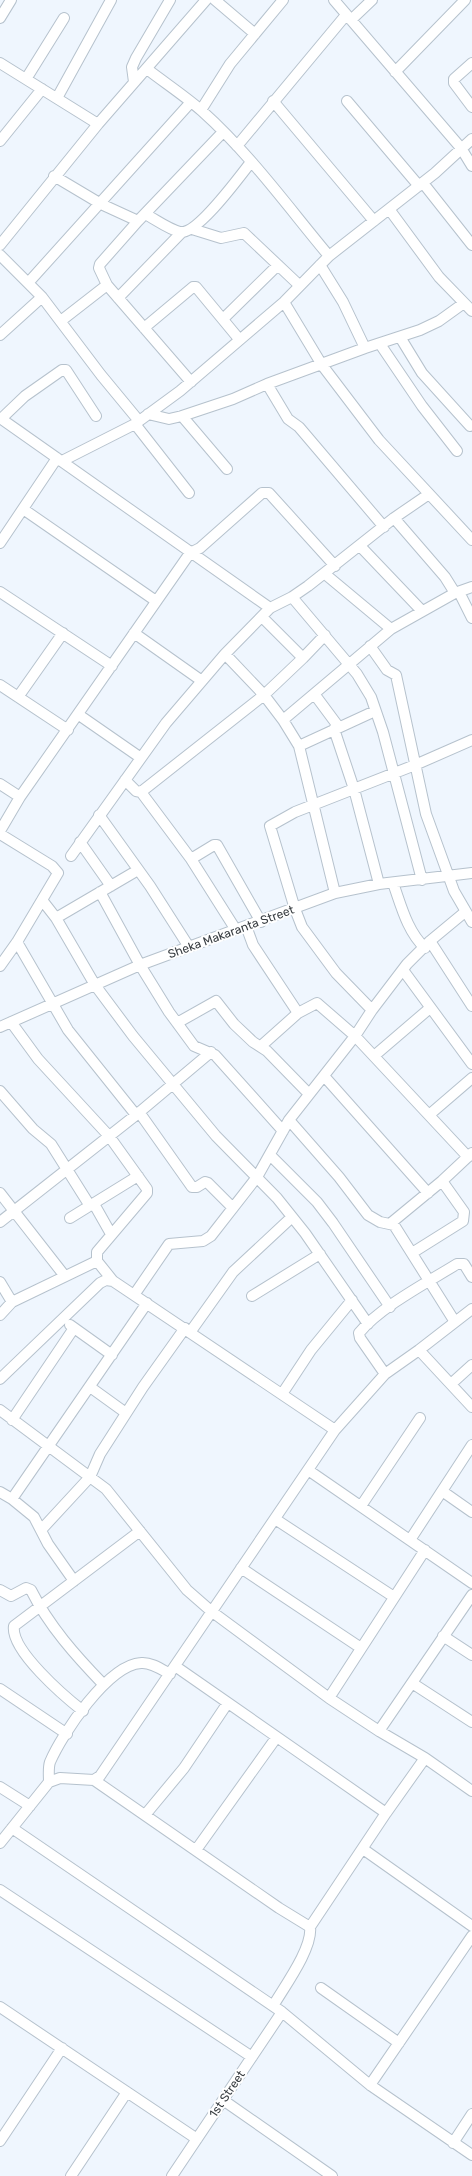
<svg xmlns="http://www.w3.org/2000/svg" width="472" height="2176" font-family="Rubik,sans-serif">
	<style>
		.lines { fill: none; stroke-linecap: round; stroke-linejoin: round }
		.minor-casing { stroke: #b6c2cd; stroke-width: 12 }
		.minor { stroke: #fff; stroke-width: 10 }
		.labels { text-anchor: middle; dominant-baseline: central; stroke-width: 4; stroke-linejoin: round; paint-order: stroke }
		.street-label { font-size: 12px; fill: #393e42; stroke: #fff }
	</style>
	<rect width="100%" height="100%" fill="#eff6fe"/>
	<g class="lines">
		<defs>
			<path id="minor" d="M215,0L255,34
				M334,0L461,148L472,166
				M0,18L11,0
				M351,20L372,0
				M0,63L98,124
				M472,63L454,79V83L472,107
				M147,69C165,83 185,96 202,111C250,154 288,207 329,256
				M395,72L465,0
				M26,79L64,18
				M134,82L132,67L136,58L170,0
				M57,98L111,0
				M273,101L374,221
				M347,101L419,186
				M201,110L230,64L283,0
				M0,141L42,89
				M237,146L346,15
				M54,176L101,204L138,221
				M423,183L472,245
				M389,209L439,277L472,311
				M145,214C155,219 168,229 180,232C197,235 240,176 251,162
				M192,229L221,238L244,233L299,285
				M0,245L98,124L206,0
				M0,255L42,297L101,375L139,421
				M320,265L343,302L365,348
				M28,283L191,102
				M118,298L182,232
				M284,302L322,365L379,440L472,540
				M223,319L278,265
				M62,320L107,285
				M144,328L193,287H196L239,339
				M0,335L42,297
				M400,337L422,373L470,426
				M380,344L422,406L457,451
				M191,382L107,285L99,268L100,264L138,221L223,132
				M267,384L288,419L299,427L384,527
				M148,414L169,419L182,416L233,399L267,384L365,348L420,330L439,321L464,303
				M182,416L227,469
				M0,418L270,608
				M1,419L25,396L62,370H66L96,416
				M135,424L189,493
				M62,461L135,424L180,391L284,302L329,256L435,173L472,139
				M23,509L156,601
				M394,518L445,577L455,593
				M0,543L57,458
				M360,546L422,611
				M325,574L391,629L455,593L472,587
				M0,592L112,666
				M459,592L472,618
				M292,597L357,674L371,697L383,732L422,880
				M134,633L202,681
				M370,646L387,670L396,675L426,814L454,891L472,922
				M225,654L264,695L283,720L299,746L335,893
				M303,658L325,635
				M0,685L68,730
				M315,695L338,726
				M18,697L63,633
				M79,715L141,758
				M283,720L391,629
				M334,729L354,789L379,884
				M299,746L375,711
				M125,780L136,791L141,792L264,695L303,658L262,617
				M0,784L20,797
				M141,792L191,859L236,930
				M99,815L150,886L189,947
				M0,831L20,797L190,553L200,548L262,493H269L335,566
				M0,834L52,866L58,873L17,942L0,966
				M80,842L111,886
				M71,856L166,723L225,654L270,608L292,597L308,586L394,518L429,494
				M191,859L214,845H217L261,922
				M393,883C401,905 407,931 425,948
				M100,892L140,965L169,1012L194,1046L215,1055L283,1131
				M42,900L56,918L95,985L133,1036L216,1136L277,1198L305,1233L368,1324
				M56,918L138,870
				M246,926L253,945L298,1013
				M430,941L472,1006
				M17,942L68,1030L136,1115
				M403,970L472,1064
				M372,1010L336,973L302,927L295,909L270,826L295,812L415,765L472,740
				M11,1022L38,1059L109,1136L147,1189V1193L97,1252V1261L113,1281
				M177,1023L216,1001L234,1024L253,1042L267,1051L309,1094
				M0,1027L140,965L335,893L379,884L472,873
				M261,1046L298,1013L317,1003L355,1036L468,1157
				M374,1056L430,1008
				M324,1076L428,1193
				M0,1091L33,1129L51,1144L90,1206
				M139,1112L192,1187H197L205,1182L208,1183L233,1208
				M429,1115L472,1078
				M289,1120L339,1177L368,1215L380,1222L394,1225L455,1322
				M270,1155L317,1202L333,1223L390,1307
				M0,1193L64,1275
				M94,1204L111,1234
				M70,1218L138,1176
				M0,1222L136,1115L211,1052
				M391,1223L442,1181L472,1153
				M412,1253L463,1221L464,1212L442,1181
				M0,1282L12,1302
				M134,1295L169,1244L203,1241L211,1236L257,1177L289,1120L355,1036L372,1010L407,964L430,941L465,912
				M252,1296L320,1254
				M0,1315L12,1302L97,1261
				M70,1325L112,1355
				M191,1331L233,1272L292,1217
				M419,1350L472,1407
				M385,1374L360,1338L359,1333C380,1307 428,1282 457,1264H464L472,1277
				M0,1379L100,1283L106,1280L113,1281L335,1430
				M451,1384L472,1365
				M90,1387L126,1413
				M282,1394L311,1350L352,1300
				M0,1410L106,1489L187,1590L211,1611L329,1698L379,1731L425,1758L472,1791
				M12,1420L74,1328
				M308,1470L472,1583
				M442,1491L472,1512
				M0,1492L12,1499L34,1517L48,1544L74,1581
				M12,1499L147,1303
				M361,1506L420,1418
				M275,1519L394,1597
				M41,1530L90,1477L100,1454L143,1387L185,1328
				M410,1540L472,1445
				M241,1568L361,1648
				M0,1590L11,1596L26,1588L31,1590C49,1626 76,1656 103,1684
				M443,1636L472,1655
				M175,1666L386,1813
				M412,1683L472,1722
				M0,1689L67,1734
				M329,1698L425,1550
				M83,1711C65,1697 10,1650 14,1626L140,1531
				M379,1731L472,1595
				M94,1780L279,1908L310,1927C313,1948 284,1987 273,2006
				M49,1782C49,1776 48,1768 50,1762C62,1734 108,1665 141,1663C151,1662 161,1669 170,1674
				M0,1787L30,1806
				M145,1815L184,1768L227,1704
				M12,1828L282,2012L370,2085L472,2155
				M0,1843L49,1782L60,1778L94,1780L100,1776L335,1430L385,1374L419,1350L472,1309
				M363,1849L472,1926
				M196,1850L276,1738
				M0,1890L252,2057
				M310,1927L386,1813L425,1758
				M321,1988L399,2043
				M0,2007L197,2139
				M370,2085L472,1936
				M223,2100L332,2176
				M0,2141L62,2048
				M453,2143L472,2114
				M71,2176L127,2092
				M172,2176L282,2012"/>
		</defs>
		<use href="#minor" class="minor-casing"/>
		<use href="#minor" class="minor"/>
	</g>
	<g class="labels">
		<g class="street-label">
			<text transform="translate(231 932) rotate(-20)">Sheka Makaranta Street</text>
			<text transform="translate(227 2094) rotate(-56)">1st Street</text>
		</g>
	</g>
</svg>
